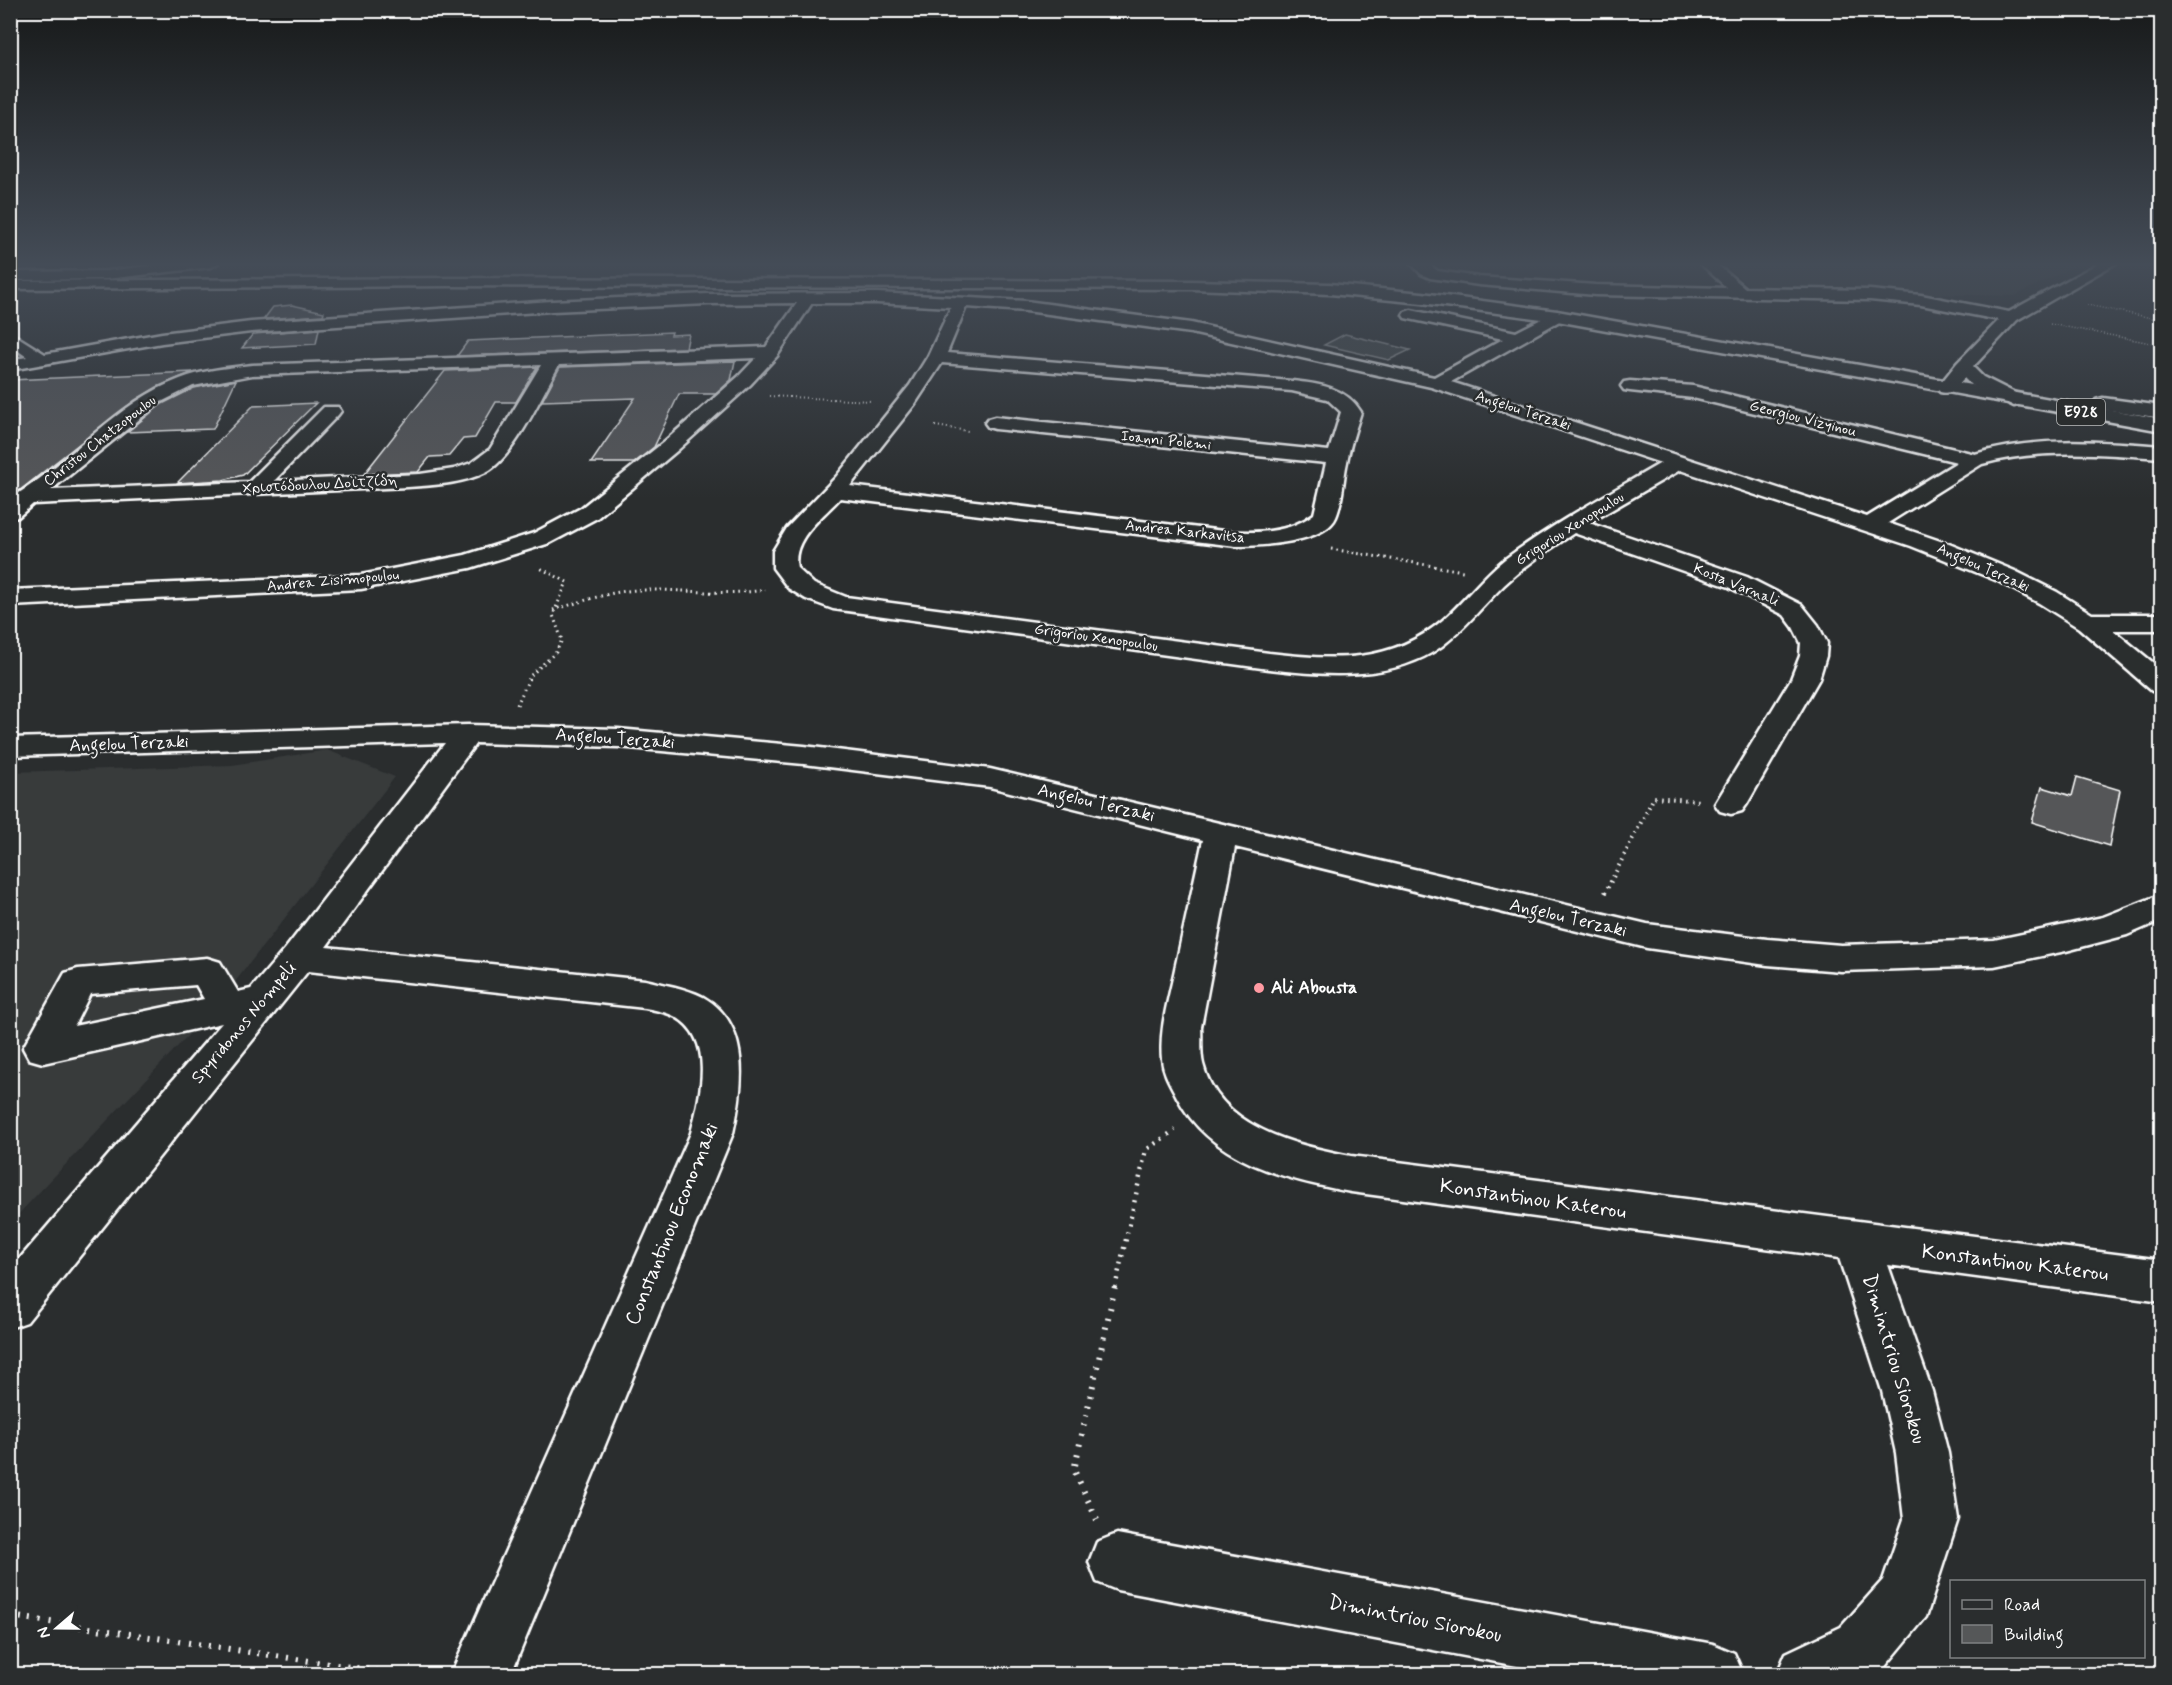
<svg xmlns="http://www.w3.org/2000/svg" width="2172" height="1685" font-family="Mynerve,sans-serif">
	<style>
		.built { fill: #373a3b }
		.green { fill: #414445; stroke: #a0a2a2; stroke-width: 1.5 }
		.building { fill: #555758; stroke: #fff; stroke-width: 1.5 }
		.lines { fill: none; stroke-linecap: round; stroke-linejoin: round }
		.minor-casing { stroke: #fff; stroke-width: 5 }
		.major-casing { stroke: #fff; stroke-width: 5 }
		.path-far5 { stroke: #fff; stroke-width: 1.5; stroke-dasharray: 1 2; stroke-linecap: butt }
		.path-far4 { stroke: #fff; stroke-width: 2; stroke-dasharray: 1 3; stroke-linecap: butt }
		.path-far3 { stroke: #fff; stroke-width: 3; stroke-dasharray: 1.5 4; stroke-linecap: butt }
		.path-far2 { stroke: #fff; stroke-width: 4; stroke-dasharray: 1.5 4.5; stroke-linecap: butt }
		.path-far1 { stroke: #fff; stroke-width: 4.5; stroke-dasharray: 2 6; stroke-linecap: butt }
		.path { stroke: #fff; stroke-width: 6; stroke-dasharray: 2 8; stroke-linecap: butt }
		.minor { fill: #2a2d2e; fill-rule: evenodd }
		.major { fill: #2a2d2e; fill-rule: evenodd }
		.poi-dot { fill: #ff9aa2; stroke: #2a2d2e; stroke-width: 2 }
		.labels { text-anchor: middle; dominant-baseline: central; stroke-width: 5; stroke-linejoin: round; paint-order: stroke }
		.far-street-label { font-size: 15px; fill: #fff; stroke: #2a2d2e }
		.shield { fill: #2a2d2e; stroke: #bfc0c0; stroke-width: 1.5 }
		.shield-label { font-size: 16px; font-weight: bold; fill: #fff }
		.street-label { font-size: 18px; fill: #fff; stroke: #2a2d2e }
		.poi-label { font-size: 18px; font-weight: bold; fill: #fff; stroke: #2a2d2e; text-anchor: start }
		.near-street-label { font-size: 21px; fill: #fff; stroke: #2a2d2e }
	</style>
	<rect width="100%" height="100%" fill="#2a2d2e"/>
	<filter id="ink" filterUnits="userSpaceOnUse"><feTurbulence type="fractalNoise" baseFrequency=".0167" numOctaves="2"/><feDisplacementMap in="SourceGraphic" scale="12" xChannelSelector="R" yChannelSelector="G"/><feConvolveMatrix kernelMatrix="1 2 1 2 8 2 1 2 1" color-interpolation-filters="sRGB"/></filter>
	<g filter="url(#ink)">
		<path class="built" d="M1722,263H2097L2074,266L2015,296L1754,290Z
			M327,750L395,777L217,1005L11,1222V772L232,765Z"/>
		<path class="green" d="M1345,334L1410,350L1389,360L1324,345Z"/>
		<path class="building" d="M292,305L324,312L323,315L264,319L273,307Z
			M319,329L316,344L242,348L253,334Z
			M672,332L671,335L689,334L686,348L457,356L468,341Z
			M735,361L731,380L716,394H679L654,447L634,463H591L635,398L542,401L560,367Z
			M537,367L516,402H496L475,438L463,439L449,456L430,457L418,472L364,474L445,371Z
			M193,372L157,387L135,400L10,498V380Z
			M236,380L213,429L127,432L162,404L194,388Z
			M316,403L243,475L223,480L177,483L253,406Z
			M2077,777L2120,790L2109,846L2032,822L2042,787L2072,796Z"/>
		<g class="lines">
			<defs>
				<path id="minor" d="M174,263H218L211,267L106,279L10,280V272L106,271Z
					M1411,263H1426L1438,271L1479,277L1596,285L1727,288L1700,263H1715L1745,288L1870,290L1921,295L2009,312L2099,263H2116L2017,320L1973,367L1983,377L2021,396L2023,400L2021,404L2014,406L1971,385L1964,378C1956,387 1953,395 1940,392L1937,388L1957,363L1999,320L1921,305L1870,300L1596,295L1479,285L1430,278L1421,274Z
					M877,293L1026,301L1191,323L1434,377L1503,339L1405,318L1403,315L1405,312L1411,310L1516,332L1557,311L1565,316L1563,319L1451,382L1867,517L1957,462L1693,398L1630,391L1624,390L1621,386L1624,382L1630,381L1693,386L1975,454C2036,436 2098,441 2162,446V458C2101,454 2041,448 1982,464L1888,523L1949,544L2015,571L2057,592L2092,614H2162V630H2113L2162,670V693L2152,691L2079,628L2039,603L1998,581L1911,546L1680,470L1589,523L1747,577L1802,605L1818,625L1827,643L1826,656L1819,679L1747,804L1742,811L1731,814L1720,811L1715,804L1791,679L1800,656L1801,643L1793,627L1784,615L1729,587L1574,533C1550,549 1525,565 1504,585C1483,605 1466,628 1442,646C1393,681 1326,676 1269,669L833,609L806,599L788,588L773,568V551L787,528L836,477L910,385L928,356L951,307L877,303H812L777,356L750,385L679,449L597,518L550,543L470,568L361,589L10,606V590L361,575L465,555L534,533L581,508L665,441L738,377L756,358L559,365C542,394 515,457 486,472C462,484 434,485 408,487L33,504L18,517L10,519V501L19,493C74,458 118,402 180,379C202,370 228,368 252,365L766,347L797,303L708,304L552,311L251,332L162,343L10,370V360L27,357L10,345V332L45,354L162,333L251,322L552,301L708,294ZM966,307L1026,311L1191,333L1431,387L1661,463C1608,494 1554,523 1505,559C1482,577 1465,601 1443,620C1390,665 1333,660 1269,653L846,597L814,584L797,568C791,539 822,518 840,498L1236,546C1260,546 1325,543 1336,517C1343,501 1343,479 1347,462C1350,445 1356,428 1361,412C1346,387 1319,384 1292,381L947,353ZM942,363L1292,391L1327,399L1341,412L1329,451L995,417L988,419L985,423L988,427L995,429L1326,463L1314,514C1288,534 1255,533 1224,531L850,486L915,404ZM541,365L490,449L471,463L454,469L420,474L274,481L338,415L341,411L338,407H324L249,482L51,490L161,402L193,386L252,375Z
					M2103,398L2162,406V418L2096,408L2094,404L2096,400Z
					M468,725L618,729L804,746L990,769L1647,924L1767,939L1841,945L1994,940L2103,917L2162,894V920L2127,935L2066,951L1994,966L1841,971L1767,965L1647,948L1235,847L1201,1027C1202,1039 1200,1052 1203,1064C1219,1128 1296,1145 1351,1156L2162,1260V1302L1888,1265L1932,1391L1948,1453L1958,1519L1926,1617L1883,1669L1871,1674H1777L1786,1653L1841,1627L1883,1580L1904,1519L1896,1453L1882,1391L1839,1258L1351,1192C1285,1179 1211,1162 1177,1097C1171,1085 1163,1073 1162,1059C1159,1029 1169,998 1175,969C1184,926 1194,883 1203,840L990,787L804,764L618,747L476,743L326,947L645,980C664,985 686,988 703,997C752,1024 743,1088 733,1133L511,1674H451L691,1133C700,1097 716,1040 676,1017C667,1012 656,1010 645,1008L308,971L27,1322L10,1328V1270L222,1023L43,1063L29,1059L23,1048L65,973L78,969L207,958L220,962L238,992L251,989L286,948L445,743L10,756V738ZM196,985L204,999L74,1026L90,994Z
					M1117,1534L1713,1644L1734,1653L1743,1674H1559L1117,1590L1097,1582L1089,1562L1097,1542Z"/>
				<path id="major" d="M449,278L1192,281L1330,284L1422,293L1557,311L2162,419V431L1557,321L1422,303L1330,294L1192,289L449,286L10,289V281Z"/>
			</defs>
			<use href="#minor" class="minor-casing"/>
			<use href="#major" class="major-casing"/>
			<path class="path-far5" d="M2087,305L2162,320
				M2050,324L2162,345"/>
			<path class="path-far4" d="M769,396L872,401
				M935,426L968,431"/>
			<path class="path-far3" d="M1331,549L1463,571
				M553,610C581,602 610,591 639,590C681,589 723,596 765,590
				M517,705L530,676L556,652L562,640L553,615L567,582L540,568"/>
			<path class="path-far2" d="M1605,893L1654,797L1700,801"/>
			<path class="path-far1" d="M1115,1288L1146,1150L1175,1130"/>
			<path class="path" d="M1097,1520L1074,1470L1115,1287
				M10,1616L396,1674"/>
			<use href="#minor" class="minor"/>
			<use href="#major" class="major"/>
		</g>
	</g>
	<linearGradient id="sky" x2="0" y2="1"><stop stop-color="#171919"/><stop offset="0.53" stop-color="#444c57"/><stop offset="1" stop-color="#444c57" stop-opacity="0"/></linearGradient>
	<rect width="2172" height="499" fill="url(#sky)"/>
	<circle class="poi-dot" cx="1259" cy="988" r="6"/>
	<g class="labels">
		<g class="far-street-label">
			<text transform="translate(1523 411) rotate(18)">Angelou Terzaki</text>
			<text transform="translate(1803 419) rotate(14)">Georgiou Vizyinou</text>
			<text transform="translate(100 441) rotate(-38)">Christou Chatzopoulou</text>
			<text transform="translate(1166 441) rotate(6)">Ioanni Polemi</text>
			<text transform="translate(320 485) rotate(-3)">Χριστόδουλου Δοϊτζίδη</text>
			<text transform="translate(1570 529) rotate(-32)">Grigoriou Xenopoulou</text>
			<text transform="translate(1185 532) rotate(6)">Andrea Karkavitsa</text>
			<text transform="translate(1983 568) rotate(24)">Angelou Terzaki</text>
			<text transform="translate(333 581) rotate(-5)">Andrea Zisimopoulou</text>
			<text transform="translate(1736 585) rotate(22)">Kosta Varnali</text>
			<text transform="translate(1096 638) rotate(8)">Grigoriou Xenopoulou</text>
		</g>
		<rect class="shield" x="2057" y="399" width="48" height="26" rx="4.5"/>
		<g class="shield-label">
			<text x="2081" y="412">E928</text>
		</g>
		<g class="street-label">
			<text transform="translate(615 739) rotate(4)">Angelou Terzaki</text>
			<text transform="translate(129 744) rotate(-2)">Angelou Terzaki</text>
			<text transform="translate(1096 803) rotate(13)">Angelou Terzaki</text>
			<text transform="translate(1568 918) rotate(13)">Angelou Terzaki</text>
			<text transform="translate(244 1023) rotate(-50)">Spyridonos Nompeli</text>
		</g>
		<g class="poi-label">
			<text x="1271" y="988">Ali Abousta</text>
		</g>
		<g class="near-street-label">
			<text transform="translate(1533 1199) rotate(8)">Konstantinou Katerou</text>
			<text transform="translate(672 1224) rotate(-68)">Constantinou Economaki</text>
			<text transform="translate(2015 1263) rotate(7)">Konstantinou Katerou</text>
			<text transform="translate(1894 1359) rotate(73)">Dimintriou Siorokou</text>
			<text transform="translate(1415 1619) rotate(11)">Dimintriou Siorokou</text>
		</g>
	</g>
	<rect width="2172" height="1685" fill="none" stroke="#2a2d2e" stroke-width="36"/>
	<rect x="18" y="18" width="2136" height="1649" fill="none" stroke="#fff" stroke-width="2" filter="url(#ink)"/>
	<rect x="1950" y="1580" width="195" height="78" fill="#2a2d2e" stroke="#7f8182" stroke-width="1.5"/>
	<rect x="1962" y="1600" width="30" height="9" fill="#2a2d2e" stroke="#7f8182" stroke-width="1.5"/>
	<text x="2004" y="1610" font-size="18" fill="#ffffff">Road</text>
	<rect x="1962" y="1625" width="30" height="18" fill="#555758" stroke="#7f8182" stroke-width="1.5"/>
	<text x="2004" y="1640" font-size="18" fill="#ffffff">Building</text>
	<g transform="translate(57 1628) rotate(250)" stroke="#2a2d2e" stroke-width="4.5" paint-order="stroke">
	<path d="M0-4.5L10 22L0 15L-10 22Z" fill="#ffffff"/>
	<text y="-9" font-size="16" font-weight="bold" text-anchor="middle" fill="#ffffff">N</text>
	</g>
</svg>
